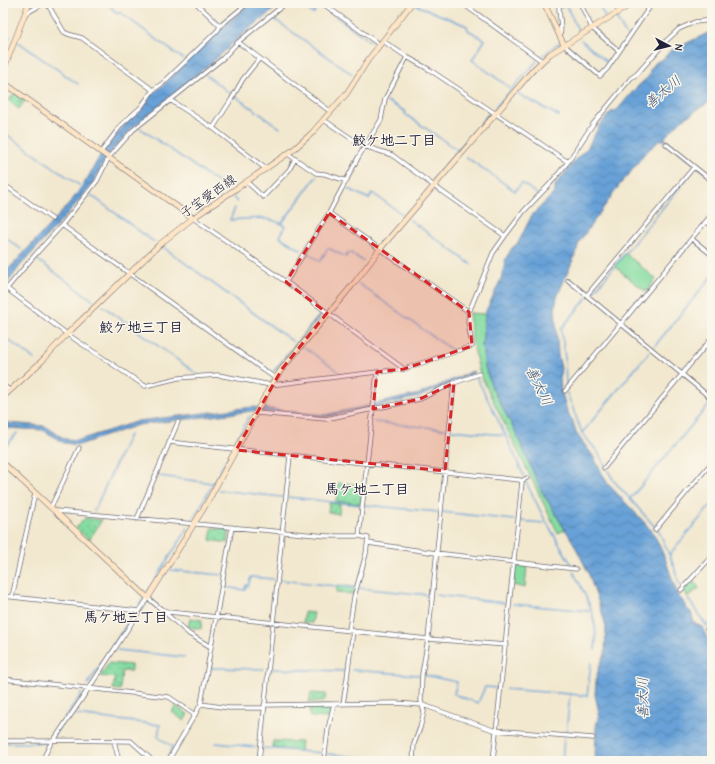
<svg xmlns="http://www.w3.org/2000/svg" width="715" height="764" font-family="'Comic Neue','Klee One',sans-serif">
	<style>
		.grass { fill: #84dca0; stroke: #537f6e }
		.cemetery { fill: url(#cemetery-stones); stroke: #537f6e }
		.garden { fill: url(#garden-dots); stroke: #537f6e }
		.water { fill: url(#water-waves); stroke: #446289 }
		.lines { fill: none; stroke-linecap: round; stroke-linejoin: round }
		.stream { stroke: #67a1d7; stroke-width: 1.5 }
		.street-casing { stroke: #6b676f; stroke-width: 5 }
		.secondary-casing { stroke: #6b676f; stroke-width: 6 }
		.street { stroke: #fff; stroke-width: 3.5 }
		.secondary { stroke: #fde5c5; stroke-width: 5 }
		.marked { fill: #d62828; fill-opacity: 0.2; stroke: #d62828; stroke-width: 3; stroke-dasharray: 8 5; stroke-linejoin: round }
		.labels { text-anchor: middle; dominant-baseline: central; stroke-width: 3; stroke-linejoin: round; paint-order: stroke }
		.street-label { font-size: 13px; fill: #22223b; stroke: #fbf7ec }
		.water-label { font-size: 14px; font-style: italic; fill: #3e5579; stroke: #fbf7ec }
		.neighbourhood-label { font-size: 14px; font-weight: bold; fill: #22223b; stroke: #fbf7ec }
	</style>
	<defs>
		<pattern id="cemetery-stones" width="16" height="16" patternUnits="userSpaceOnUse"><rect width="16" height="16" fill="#84dca0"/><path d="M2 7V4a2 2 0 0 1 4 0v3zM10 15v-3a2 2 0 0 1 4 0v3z" fill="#72bc8b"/></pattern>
		<pattern id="garden-dots" width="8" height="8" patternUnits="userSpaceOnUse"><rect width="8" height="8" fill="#84dca0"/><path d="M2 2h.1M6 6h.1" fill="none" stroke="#72bc8b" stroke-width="1.8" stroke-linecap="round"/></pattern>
		<pattern id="water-waves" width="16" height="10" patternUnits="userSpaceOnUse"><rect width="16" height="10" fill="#67a1d7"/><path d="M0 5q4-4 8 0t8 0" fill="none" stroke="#5483b0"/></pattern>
	</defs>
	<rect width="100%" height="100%" fill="#fbf7ec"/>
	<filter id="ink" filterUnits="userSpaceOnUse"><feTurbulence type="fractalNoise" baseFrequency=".025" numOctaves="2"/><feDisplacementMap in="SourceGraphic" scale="8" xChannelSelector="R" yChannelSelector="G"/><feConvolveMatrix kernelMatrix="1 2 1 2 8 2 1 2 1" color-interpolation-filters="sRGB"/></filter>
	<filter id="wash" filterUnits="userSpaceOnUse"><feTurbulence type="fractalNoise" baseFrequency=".012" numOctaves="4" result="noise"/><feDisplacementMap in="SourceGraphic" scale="16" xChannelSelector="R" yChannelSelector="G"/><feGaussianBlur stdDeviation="0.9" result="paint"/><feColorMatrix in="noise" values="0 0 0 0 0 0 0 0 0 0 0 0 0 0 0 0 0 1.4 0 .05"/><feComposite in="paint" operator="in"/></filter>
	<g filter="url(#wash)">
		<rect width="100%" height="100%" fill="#f2e8cf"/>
		<path class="grass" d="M625,253L656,279L646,292L614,266Z
			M469,313L485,314L482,346L485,367L492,388L514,429L541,490L565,530L558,533L480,374L473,346Z
			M519,565L527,566L525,588L513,585L516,566Z
			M331,705L328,718L310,717V706Z"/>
		<path class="cemetery" d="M15,92L25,100L19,109L9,101Z
			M692,580L699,588L688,597L683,589Z"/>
		<path class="garden" d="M338,483L363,485L361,504L336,501Z
			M329,503L340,504L339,514L328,512Z
			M85,518L102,520L89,540L76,528Z
			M212,528L227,529L229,532L228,543L210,540Z
			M337,585L355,587L354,594L336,593Z
			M304,612L314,613L312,623H303Z
			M190,618L202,620L201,629L188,627Z
			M109,663L131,665V671H122L120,690L113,689L115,678L100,676Z
			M311,693L326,694L325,700L323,702H309Z
			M176,706L188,714L184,721L172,712Z
			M273,741L301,742L300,751L273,748Z"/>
		<path class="water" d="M250,3H282L243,34L216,59L132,128L107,156L91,186L65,217L20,266L3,289V275L5,273L70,203L87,179L101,154L126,123L139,113L146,105L151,95L161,87L190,58Z
			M712,31V100L682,120L665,137L666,140L709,175L708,176L665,140H660L644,154L627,177L621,183L579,242L576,253L557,297L555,308L558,355L561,368L560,376L561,390L568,414L573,421L576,433L593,456L608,484L645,523L655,536L665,558L678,596L682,600L688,610L691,612L694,623L702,627L710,644L709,660L712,679V740L709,761H595L596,727L599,713L595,695L596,679L599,667L605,654L606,627L603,616L588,572L573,542L541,490L514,429L492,388L485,367L482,346L485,313L501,279L506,258L512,248L518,243L532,215L555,192V185L579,156L588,147L599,126L611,112L617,110L635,89L649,76L650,70L656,62L663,59L670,51Z
			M488,114L489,116L434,180H432Z
			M321,313L322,315L296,344L275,372L273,371Z
			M473,371L474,373L419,397L326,417L253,411L138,425L79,445L64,443L43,430L5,428L3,425V419L8,423L45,426L65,439L79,440L138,421L253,407L325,415L419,394Z"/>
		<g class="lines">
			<path class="stream" d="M108,3L116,13H121L183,59
				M299,3L313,14L320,5L374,44
				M598,3L605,17
				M416,5L467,26L468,30L485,40L472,60L510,88
				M566,5L579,32
				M560,8L571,3
				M616,18L627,36
				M274,19L352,74
				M3,35L10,37
				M581,40L608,63
				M18,42L78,84
				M542,56L560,42
				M206,75L231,94
				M518,94L559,116
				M235,96L280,128
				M387,101L406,112L405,114L456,149
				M710,107L712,110
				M495,108L537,61
				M140,128L227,189
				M3,132L79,185
				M466,157L515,191L522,183L537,194
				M347,188L369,199L372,193L375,195L402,214
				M91,195L154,242
				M233,197L237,202
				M235,208L230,220C249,219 269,215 285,226L280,237L301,250
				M410,220L472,265
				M281,224C294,208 304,192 317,176
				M3,236L21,249
				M163,247L292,341
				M308,253L320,261L328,248L346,257L349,252L363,261
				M35,258L94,301
				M359,284L452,350
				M590,296L693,171
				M103,306L197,374
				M3,336L34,359
				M304,347L342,374
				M653,348L712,276
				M477,378L505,434L524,476
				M566,388L565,359L561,329L587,298
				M567,393L582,433L597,451L605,465
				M374,422L445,429
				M452,430L503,435
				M582,433L650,351
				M232,448L249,416
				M3,449L17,433
				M607,469L614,481L656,528
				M3,472V470
				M159,476L212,483
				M526,482L544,518L571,564
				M219,490L282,497
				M288,497L360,505
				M630,499L711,402
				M365,505L438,512
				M94,511L129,435
				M442,512L514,520
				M192,521L230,453
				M521,521L543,523
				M658,529L674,566L677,578L681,587
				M669,555L712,504
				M170,570L222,575
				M573,571C587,598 599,618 595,650
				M281,580L354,588
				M224,587L245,590L246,585L248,586L251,577L273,579
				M358,588L429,595
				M148,591L188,528
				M435,595L505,603
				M688,599L706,625
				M513,604L589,611
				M138,607L142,600
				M707,626L712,620
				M117,650L184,657
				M211,668L264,669
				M272,669L345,671
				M352,670L419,675
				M424,675L457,682L454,694
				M88,684L134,613
				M505,689L570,694
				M456,695L478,703L485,687L498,688
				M76,715L160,725L158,737L173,747L166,761
				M566,734L570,694L587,696L591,662
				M51,739L82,693
				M3,743H47L48,744L40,761
				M216,743L255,747
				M263,748L322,753
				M327,754L402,761
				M562,761L564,738"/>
		</g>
	</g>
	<g filter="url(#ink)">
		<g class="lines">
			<defs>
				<path id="street" d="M47,3L64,32L68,34L82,38L153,90
					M196,3L220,26
					M322,3L380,45
					M462,3L542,61
					M559,3C558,14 563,26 560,36
					M580,3L592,28L619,51
					M616,3L620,11
					M25,14L44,3
					M383,41L407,57L430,70L568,162
					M238,42L331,112
					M564,45L600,76L607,69L649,8L647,3
					M170,100L213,128L266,169
					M324,120L361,145L392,155L434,186L505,236
					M213,128L231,100L243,79L259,59
					M666,144L712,181
					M101,152L122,124L141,107L153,90L163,83L218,30L220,26L248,3
					M288,154L316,173L325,174L347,181
					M247,182L263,197L289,170L295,159
					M3,184L52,219
					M329,213L469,312
					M193,218L286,282L404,369
					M706,222L712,226
					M62,225L275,378
					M692,239L712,255
					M568,280L712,399
					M286,282L329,213L359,156L381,120L385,99L407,57
					M6,288L67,334L145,386L178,378L218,375L271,385L377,372L404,369L472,346L468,322L469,312L493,253L505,236L524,211L549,185L568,162L593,124L631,78L637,74L666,41L679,29L695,22L712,20
					M3,293L34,256L62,225L97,181L109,157L133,130L222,59L238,42L286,3
					M587,295L694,167
					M3,386L10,390
					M565,391L712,214
					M256,413L326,419L420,399L454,383
					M169,442L520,480L522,482L493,761
					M604,468L712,338
					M521,481L527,478
					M51,507L79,448
					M56,511L327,536H359L368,538L366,554L354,597L349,630
					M137,519L178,422
					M655,530L712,462
					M359,536L377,372
					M368,543L436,553L576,569
					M681,590L712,556
					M3,596L139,611
					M12,597L35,493
					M162,610L189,634L211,647
					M707,629L712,624
					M3,679L169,697L195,715
					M201,704L229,708H264
					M343,704L347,678L353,630
					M264,705L395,703L423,705L493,730L593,738
					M54,740L89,688L148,598L161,609L169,612L428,639L506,645
					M3,741H52L54,740L131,741L153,761
					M114,741L119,761
					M42,761L52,741
					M168,761L201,704L232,527
					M259,761L290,456
					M324,761L328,729L334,704
					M413,761L414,744L420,728L424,712L421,701L422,674L428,639L454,383L479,374"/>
				<path id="secondary" d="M544,3L564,45
					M3,71L29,3
					M3,82L193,218
					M3,397L42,361L67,334L160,244L193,218L293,150L312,133L347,93L368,60L412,3
					M3,463L148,598L207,503L271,385L282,369L355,282L380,249L533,70L550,54L633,3"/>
			</defs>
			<use href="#street" class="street-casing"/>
			<use href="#secondary" class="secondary-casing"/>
			<use href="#street" class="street"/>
			<use href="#secondary" class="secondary"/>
		</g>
	</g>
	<path class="marked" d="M329,213L469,312L472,346L404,369L377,372L373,409L420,399L454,383L445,471L236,450L282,369L327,313L286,282Z"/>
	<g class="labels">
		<g class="street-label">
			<text transform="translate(208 196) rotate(-35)">子宝愛西線</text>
		</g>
		<g class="water-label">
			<text transform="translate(663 92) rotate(-40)">善太川</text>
			<text transform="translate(539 386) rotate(64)">善太川</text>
			<text transform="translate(643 698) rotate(-91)">善太川</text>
		</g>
		<g class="neighbourhood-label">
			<text x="394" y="140">鮫ケ地二丁目</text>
			<text x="141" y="327">鮫ケ地三丁目</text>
			<text x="367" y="489">馬ケ地二丁目</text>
			<text x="126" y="617">馬ケ地三丁目</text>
		</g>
	</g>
	<rect width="715" height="764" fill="none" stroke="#fbf7ec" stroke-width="16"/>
	<g transform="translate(669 46) rotate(97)" stroke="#fbf7ec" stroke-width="3" paint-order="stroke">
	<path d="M0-3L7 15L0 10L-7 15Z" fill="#22223b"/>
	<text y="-6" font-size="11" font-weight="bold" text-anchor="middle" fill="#22223b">N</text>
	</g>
</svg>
